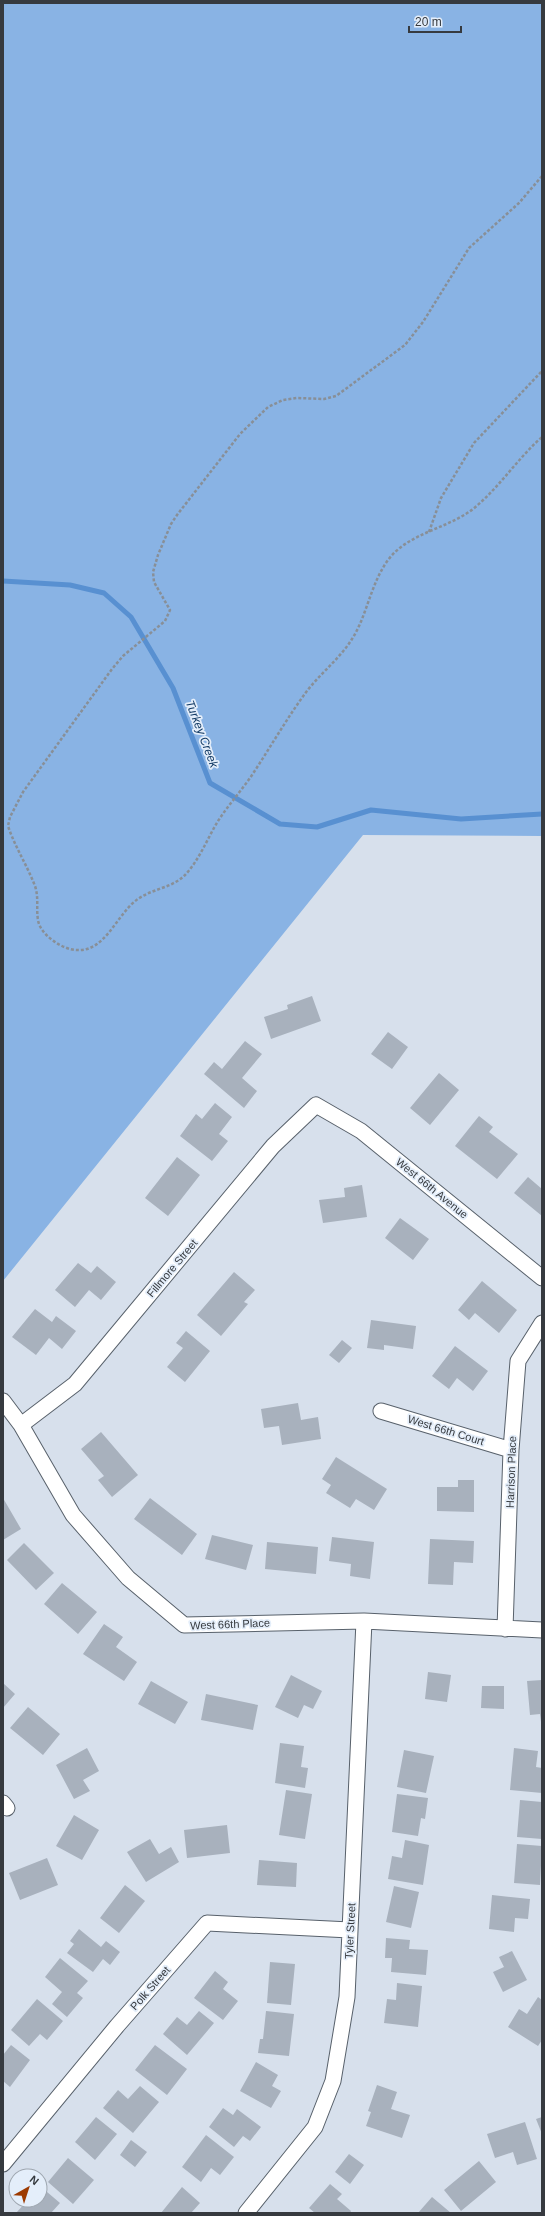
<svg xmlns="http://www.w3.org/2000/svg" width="545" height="2216" font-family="Helvetica,sans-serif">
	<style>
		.green { fill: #89b3e4 }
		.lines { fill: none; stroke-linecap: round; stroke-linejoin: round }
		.stream { stroke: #5890d1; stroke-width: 5 }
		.building { fill: #a8b1bd }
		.minor-casing { stroke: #58616b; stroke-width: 17 }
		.path { stroke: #888f97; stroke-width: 2.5; stroke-dasharray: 3 2; stroke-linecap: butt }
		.minor { stroke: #fff; stroke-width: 15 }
		.labels { text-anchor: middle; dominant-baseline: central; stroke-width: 3.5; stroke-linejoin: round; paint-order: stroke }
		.street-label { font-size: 11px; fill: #363a3f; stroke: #e4eefa }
		.water-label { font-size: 12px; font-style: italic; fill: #133b65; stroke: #e4eefa }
	</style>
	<rect width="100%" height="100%" fill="#d7e0ec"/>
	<path class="green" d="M3,3H542V836L363,835L3,1281Z"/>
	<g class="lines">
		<path class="stream" d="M3,581L70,585L104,593L131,617L173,688L210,783L280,824L317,827L371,810L461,819L542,814"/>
	</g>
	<path class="building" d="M312,996L321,1021L271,1039L264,1017L288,1009L287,1005Z
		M388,1032L408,1047L392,1069L371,1054Z
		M245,1041L262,1054L242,1078L257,1091L244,1108L204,1074L214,1062L222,1069Z
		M439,1073L459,1090L430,1125L410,1108Z
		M215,1103L232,1117L219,1134L228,1141L212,1161L180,1136L196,1114L202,1119Z
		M479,1116L493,1127L489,1132L518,1154L497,1179L455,1146Z
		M177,1157L200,1175L168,1216L145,1198Z
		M528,1177L542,1189V1216L514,1193Z
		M362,1185L367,1217L323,1223L319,1200L345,1197L344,1188Z
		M400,1218L429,1239L413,1260L385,1238Z
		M78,1263L91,1273L97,1266L116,1282L101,1300L89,1290L75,1307L55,1290Z
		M234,1272L255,1290L244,1302L248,1304L221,1336L197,1315Z
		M482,1281L517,1310L499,1333L475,1313L469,1320L458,1310Z
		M35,1309L52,1322L56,1316L76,1331L62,1349L49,1338L36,1355L12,1337Z
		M371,1320L416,1326L413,1349L384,1345V1350L367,1348Z
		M186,1331L210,1351L185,1382L167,1367L183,1348L176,1343Z
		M342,1340L352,1348L339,1363L329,1355Z
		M455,1346L488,1371L473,1391L457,1378L449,1389L432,1376Z
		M298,1403L301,1420L318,1417L321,1439L282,1445L279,1426L264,1428L261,1409Z
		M101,1432L138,1475L112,1497L98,1480L104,1476L81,1449Z
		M336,1457L387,1489L374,1510L356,1499L350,1508L326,1493L331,1485L322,1479Z
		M458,1480H474V1512L437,1511V1487H458Z
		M3,1498L21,1529L3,1540Z
		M150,1498L197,1534L182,1555L134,1519Z
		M212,1535L253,1545L246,1570L205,1559Z
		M332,1537L374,1542L370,1579L350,1576L351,1564L329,1561Z
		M430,1539L474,1541L473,1563L454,1562L453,1585L428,1584Z
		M267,1542L318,1547L316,1574L265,1569Z
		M24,1543L54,1573L36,1590L7,1560Z
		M62,1583L97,1612L78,1634L44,1604Z
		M104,1624L123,1637L116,1647L137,1662L124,1681L83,1654Z
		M428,1672L451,1675L447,1702L425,1699Z
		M291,1675L322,1691L313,1709L304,1705L298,1718L275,1707Z
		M542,1680V1722H541L540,1714L530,1715L527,1681Z
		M151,1681L188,1702L175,1724L138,1704Z
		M3,1683L15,1694L3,1708Z
		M482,1686H504V1709L481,1708Z
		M206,1694L258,1705L253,1730L201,1720Z
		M28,1707L60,1734L43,1755L10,1728Z
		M280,1743L304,1746L301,1767L308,1768L305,1788L275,1783Z
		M87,1748L99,1771L83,1780L90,1791L74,1799L56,1765Z
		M514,1748L538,1751L536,1767L542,1768V1793L510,1790Z
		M404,1750L434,1756L426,1793L397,1787Z
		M286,1790L312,1794L305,1839L279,1835Z
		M397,1794L428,1798L425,1819L421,1818L418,1836L392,1832Z
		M520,1800L542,1802V1839L517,1837Z
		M74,1815L99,1830L82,1860L56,1846Z
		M227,1825L230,1853L187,1858L184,1830Z
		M150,1839L159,1854L171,1847L179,1862L146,1882L127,1852Z
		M405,1840L429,1845L423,1885L388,1879L392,1856L402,1858Z
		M517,1844L542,1846L540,1885L514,1883Z
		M47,1858L58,1885L20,1900L9,1873Z
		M259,1860L297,1863L296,1887L257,1885Z
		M125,1885L145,1901L119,1933L100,1918Z
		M394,1886L419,1892L411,1928L386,1922Z
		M492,1895L530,1899L528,1919L515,1918L514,1932L489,1929Z
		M79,1929L101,1947L106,1941L120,1952L110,1965L103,1959L93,1972L67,1953L74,1944L70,1941Z
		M386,1938L410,1940L409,1949L428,1950L426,1975L391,1972L392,1958H385Z
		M512,1951L527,1980L503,1992L493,1972L504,1967L499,1957Z
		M60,1958L88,1981L77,1993L83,1998L67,2017L52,2004L62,1992L45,1977Z
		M270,1962L295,1964L291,2005L267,2003Z
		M215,1971L228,1982L223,1989L238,2001L223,2020L194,1998Z
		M397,1983L422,1986L418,2027L384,2023L387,1999L396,2000Z
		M538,1997L542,2000V2040L538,2046L508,2027L519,2009L527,2014Z
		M37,1999L63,2021L47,2040L40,2034L29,2046L11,2030Z
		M199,2011L214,2023L187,2055L163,2034L177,2017L187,2025Z
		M266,2011L294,2014L289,2056L258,2053L260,2039H263Z
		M11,2045L30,2060L10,2087L3,2081V2055Z
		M155,2045L187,2069L167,2095L135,2070Z
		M256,2062L278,2075L272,2086L281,2091L271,2108L240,2091Z
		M377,2085L397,2092L391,2109L410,2115L402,2138L366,2126L371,2112L368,2111Z
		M140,2086L159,2102L133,2133L103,2108L118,2090L128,2099Z
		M223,2108L233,2115L237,2109L261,2127L250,2141L243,2136L234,2147L209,2127Z
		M96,2117L117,2134L95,2160L75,2142Z
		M542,2117V2134L536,2119Z
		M525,2122L537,2159L517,2165L513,2152L495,2158L487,2134Z
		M206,2135L234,2157L220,2175L211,2168L201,2182L182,2167Z
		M131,2140L147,2152L135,2167L120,2155Z
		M349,2154L364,2165L350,2184L335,2172Z
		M68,2158L94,2180L73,2204L48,2182Z
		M479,2161L496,2182L461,2211L444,2190Z
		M330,2184L342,2194L337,2199L351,2211L350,2213H315L309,2208Z
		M40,2186L60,2203L51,2213H16L28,2200H40Z
		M182,2187L200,2203L191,2213H161Z
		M432,2197L451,2213H418Z"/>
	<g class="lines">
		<defs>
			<path id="minor" d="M3,1401L21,1425L73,1515L128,1578L184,1625L364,1621L542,1630
				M381,1411L511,1450
				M21,1425L75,1384L273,1146L316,1105L361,1131L542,1278
				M505,1629L511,1450L518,1361L542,1323
				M3,1803L7,1808
				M3,2164L117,2026L207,1923L350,1930
				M246,2213L315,2127L333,2081L347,1997L364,1621"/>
		</defs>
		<use href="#minor" class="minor-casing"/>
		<path class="path" d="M542,176L519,203L469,248L423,322L405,345L336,396L324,399L297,398L283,400L268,407L240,434L177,515L171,524L158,555L153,572L154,582L170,610L165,621L123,656L112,669L23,792L10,817L8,826C15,847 27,865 35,886C39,898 36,908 38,920C40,935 63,950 77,950C106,952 117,913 138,899C152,889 171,888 184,876C199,861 207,839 218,821C229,804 243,789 254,772C271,746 286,720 304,695C318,675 339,660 352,639C367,616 370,585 388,560C408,533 447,529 473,509C499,488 517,459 542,437
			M429,532L441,498L474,443L542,371"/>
		<use href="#minor" class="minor"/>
	</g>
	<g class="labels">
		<g class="street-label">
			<text transform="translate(432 1188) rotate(39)">West 66th Avenue</text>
			<text transform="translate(172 1268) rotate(-50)">Fillmore Street</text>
			<text transform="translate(446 1430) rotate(17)">West 66th Court</text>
			<text transform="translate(511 1472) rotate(-88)">Harrison Place</text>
			<text transform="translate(230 1624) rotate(-2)">West 66th Place</text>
			<text transform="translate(350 1931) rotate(-87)">Tyler Street</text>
			<text transform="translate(150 1988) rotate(-49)">Polk Street</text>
		</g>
		<g class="water-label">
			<text transform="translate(202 734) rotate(69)">Turkey Creek</text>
		</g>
	</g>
	<rect width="545" height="2216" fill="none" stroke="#363a3f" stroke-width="8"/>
	<g transform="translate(28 2188) rotate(39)"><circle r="19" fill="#e4eefa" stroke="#9ea6af"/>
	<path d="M0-3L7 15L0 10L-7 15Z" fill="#9d3a00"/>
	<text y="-6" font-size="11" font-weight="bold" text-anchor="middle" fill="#363a3f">N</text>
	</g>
	<path d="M409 26v6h52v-6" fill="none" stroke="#363a3f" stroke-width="2"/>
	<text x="415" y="26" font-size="12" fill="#363a3f" stroke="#e4eefa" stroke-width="3" paint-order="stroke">20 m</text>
</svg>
